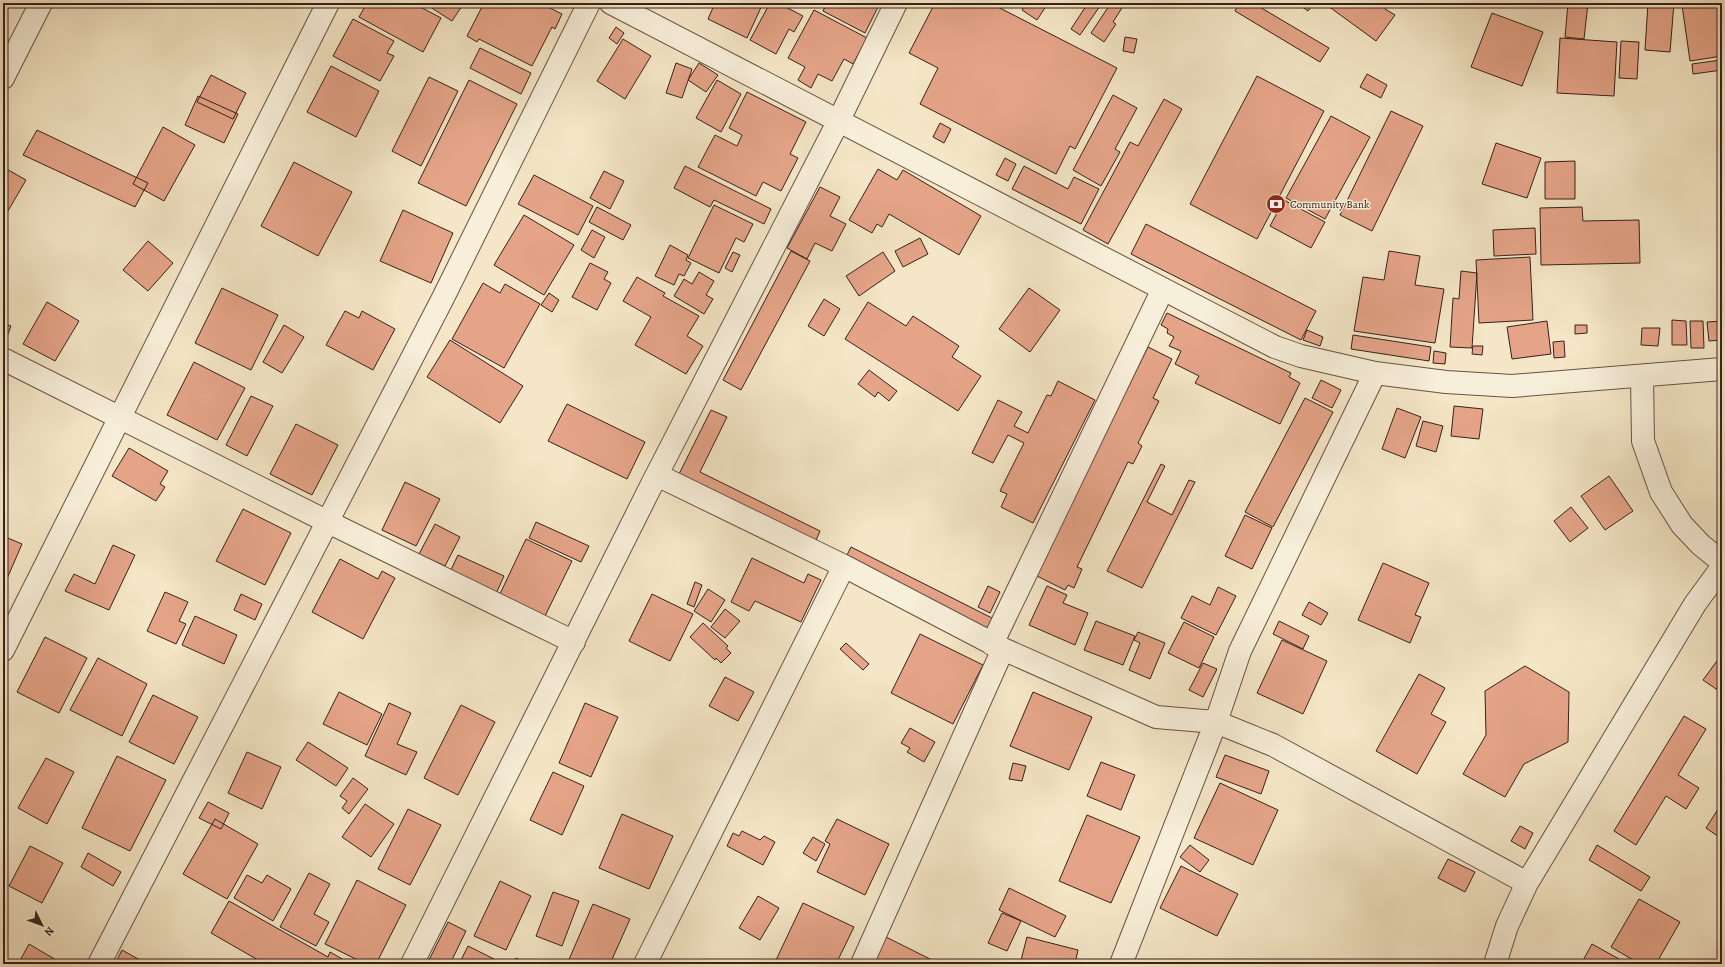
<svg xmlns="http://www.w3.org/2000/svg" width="1725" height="967" font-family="Alegreya,serif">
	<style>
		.building { fill: #e5a488; stroke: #37211a }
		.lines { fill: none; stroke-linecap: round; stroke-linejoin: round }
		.minor-casing { stroke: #665245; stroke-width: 24 }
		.minor { stroke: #f8efda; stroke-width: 22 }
		.labels { text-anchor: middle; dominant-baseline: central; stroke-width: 3; stroke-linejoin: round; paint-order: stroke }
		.poi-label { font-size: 11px; fill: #37211a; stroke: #f8efda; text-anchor: start }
	</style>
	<rect width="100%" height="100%" fill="#f4e6c6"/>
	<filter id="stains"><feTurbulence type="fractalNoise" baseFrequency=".005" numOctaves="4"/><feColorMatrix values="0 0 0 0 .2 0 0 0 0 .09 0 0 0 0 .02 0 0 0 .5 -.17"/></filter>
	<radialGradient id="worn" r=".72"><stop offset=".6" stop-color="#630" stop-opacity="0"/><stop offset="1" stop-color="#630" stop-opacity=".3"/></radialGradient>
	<path class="building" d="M367,3H413L441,18L423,52L359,17Z
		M424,3H464L452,21Z
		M484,3H540L562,14L555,29L552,27L532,66L479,39L477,42L467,36Z
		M715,3H763L747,38L708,19Z
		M770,3H778L803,16L794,32L789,29L776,54L750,40Z
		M827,3H875L879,5L865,33L823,11Z
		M935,3H990L1117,68L1075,149L1070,146L1056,174L920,104L938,68L909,53Z
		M1027,3H1048L1037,20L1022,10Z
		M1088,3H1102L1080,35L1071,29Z
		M1111,3H1125L1113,22L1116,24L1104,42L1091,33Z
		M1239,3H1253L1329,48L1320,62L1235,11Z
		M1297,3H1314L1308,11Z
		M1324,3H1390L1385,9L1395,15L1376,41Z
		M1568,3H1588L1584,39L1565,37Z
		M1648,3H1674L1670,52L1645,50Z
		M1699,3H1722V56L1690,61L1682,5Z
		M814,10L867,38L853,64L844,59L832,81L818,74L811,88L798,80L805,67L788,58Z
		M1492,13L1543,32L1522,86L1471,67Z
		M353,19L394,41L387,53L394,56L380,81L333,56Z
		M616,27L624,33L617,44L609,38Z
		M1125,37L1137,39L1134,53L1123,51Z
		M1560,38L1617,42L1614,96L1557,93Z
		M623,39L651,56L625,99L597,81Z
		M1621,41L1639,42L1637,79L1619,78Z
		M480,48L531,73L521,94L470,68Z
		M1721,60L1722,70L1693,74L1692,64Z
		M676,63L692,69L682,98L666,93Z
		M699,63L718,75L706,92L688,80Z
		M331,66L379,91L356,137L307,112Z
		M1367,74L1387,85L1381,98L1360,87Z
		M211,75L246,93L233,119L197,102Z
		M1257,76L1324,111L1257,239L1190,204Z
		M429,77L458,91L421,166L392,151Z
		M469,80L517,104L466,206L418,183Z
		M717,80L741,94L721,132L696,118Z
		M747,92L806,122L790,154L798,158L781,191L763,182L756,196L698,167L715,135L737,146L742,135L729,128Z
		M1113,95L1137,108L1115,149L1120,152L1101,186L1073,170Z
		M198,96L238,114L224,143L185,125Z
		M1164,99L1182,109L1108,244L1083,230L1130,142L1138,146Z
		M1391,111L1423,126L1372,231L1340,215Z
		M1331,116L1370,137L1325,219L1286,198Z
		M940,123L951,129L944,143L933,137Z
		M163,127L195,145L164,201L133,184Z
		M37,130L148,183L135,207L23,155Z
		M1496,143L1541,158L1527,198L1482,184Z
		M1005,158L1016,164L1008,181L996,175Z
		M1575,161V199H1545V162Z
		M294,162L352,192L318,256L261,226Z
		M685,166L771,209L764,224L714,200L710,207L674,188Z
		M1024,166L1068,189L1074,177L1099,189L1081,224L1012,189Z
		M3,167L26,180L5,216L3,215Z
		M878,169L897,180L903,170L981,216L959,255L889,214L882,227L877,224L872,233L849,220Z
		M604,171L624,181L610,209L590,198Z
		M534,175L593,206L578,235L518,204Z
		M820,187L840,197L830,216L846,224L832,251L815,243L807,259L787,248Z
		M1284,200L1325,222L1311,248L1270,226Z
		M714,205L753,224L744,242L736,238L719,273L688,258Z
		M597,207L631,225L623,240L589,222Z
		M1582,207L1583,221L1639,220L1640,263L1541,265L1540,208Z
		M403,210L453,233L431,283L380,261Z
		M524,215L574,245L544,295L494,265Z
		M1146,224L1316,311L1301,340L1131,254Z
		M1535,228L1536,254L1494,256L1493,230Z
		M592,230L605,237L594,258L581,250Z
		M920,238L928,254L903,267L895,251Z
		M148,241L173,263L148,291L123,270Z
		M670,245L688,255L686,260L691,263L684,276L679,274L674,285L655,276Z
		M791,251L810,261L741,390L723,380Z
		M1389,251L1420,256L1415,285L1444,289L1435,343L1354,331L1363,277L1384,280Z
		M733,252L740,255L732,272L725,268Z
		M883,252L895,271L859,296L846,276Z
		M1530,257L1533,320L1479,323L1476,260Z
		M590,263L608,272L604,279L611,283L597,310L572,297Z
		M1461,271L1477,273L1472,348L1450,347L1453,298L1459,299Z
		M699,272L714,281L706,295L713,299L704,314L674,296L684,279L692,284Z
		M3,274L8,277L3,288Z
		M637,277L665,293L663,296L699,316L687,336L703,346L686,374L635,345L651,317L623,301Z
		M483,283L500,293L505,284L540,304L504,368L452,339Z
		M222,288L278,315L251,370L195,343Z
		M1029,288L1060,310L1030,352L999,329Z
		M549,293L559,300L552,312L541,305Z
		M824,299L840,309L824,336L808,326Z
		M47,302L79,321L55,361L23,344Z
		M868,302L906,326L913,316L959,346L952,357L981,376L958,411L845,339Z
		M345,311L359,318L362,311L395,329L373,370L326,345Z
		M1167,313L1291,373L1289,377L1300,383L1280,424L1195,383L1199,376L1175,364L1181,351L1169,346L1174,337L1167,333L1168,329L1161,325Z
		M1672,320L1686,321L1687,345H1672Z
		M1547,321L1551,354L1512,359L1507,327Z
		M1690,321H1703L1704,348H1691Z
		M1722,321V340L1709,341L1707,322Z
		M3,323L11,326L3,347Z
		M284,325L304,337L282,373L263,362Z
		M1575,325H1587V333L1575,334Z
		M1642,328H1660L1658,346L1641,345Z
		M1307,330L1323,337L1320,346L1303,340Z
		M1353,335L1431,347L1429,361L1351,349Z
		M450,340L523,386L500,423L427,377Z
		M1564,341L1565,357L1554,358L1553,342Z
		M1473,346H1483L1482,355L1472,354Z
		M1148,347L1172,359L1153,398L1159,401L1138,443L1142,446L1133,464L1128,462L1077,567L1082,569L1074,588L1068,585L1065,590L1035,575Z
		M1434,351L1446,353L1445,364L1433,363Z
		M194,362L245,388L217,440L167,415Z
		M869,370L897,391L889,401L878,392L875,397L858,384Z
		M1321,380L1341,390L1332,408L1312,398Z
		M1058,381L1095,400L1033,523L1001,507L1007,494L1000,491L1024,443L1008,435L993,463L972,453L998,400L1022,412L1014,426L1028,433L1047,395L1051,396Z
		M251,396L273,406L247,456L226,445Z
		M1305,398L1333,412L1273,527L1245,512Z
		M567,404L645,442L627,479L548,441Z
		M1454,406L1483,409L1479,439L1451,436Z
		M1397,408L1421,417L1405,458L1382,449Z
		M711,410L727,417L700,472L820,531L814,545L677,478Z
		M1423,421L1443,426L1436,452L1416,446Z
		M296,424L338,445L312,495L270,474Z
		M129,448L168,471L160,484L165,487L156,501L112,476Z
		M1161,464L1165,466L1147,502L1172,515L1189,480L1195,482L1142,588L1107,571Z
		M1609,476L1633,511L1605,530L1581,496Z
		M405,482L440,499L416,546L382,530Z
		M1571,507L1588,528L1570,542L1554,521Z
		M243,509L291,533L265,585L216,561Z
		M1245,515L1272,528L1252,569L1225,556Z
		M536,522L589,546L581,562L529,538Z
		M435,524L460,537L445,566L419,554Z
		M3,536L22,544L3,588Z
		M526,539L572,561L544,618L499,596Z
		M113,545L135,555L109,610L65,591L74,574L95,584Z
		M851,547L994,619L987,632L845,559Z
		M458,555L504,576L495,596L449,574Z
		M752,558L804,583L808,574L821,580L801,622L755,601L749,611L731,602Z
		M340,559L378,579L382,571L395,578L363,639L312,612Z
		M1383,563L1429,583L1415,615L1421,617L1410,643L1358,620Z
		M695,582L702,585L694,607L687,604Z
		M988,586L1000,592L990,613L978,607Z
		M1047,586L1067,595L1063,603L1088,613L1075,645L1029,625Z
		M1218,587L1236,596L1216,635L1181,618L1192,596L1210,605Z
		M708,589L725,600L711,622L694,611Z
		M165,592L188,602L179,621L186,624L176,644L147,631Z
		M241,594L262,604L255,620L234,610Z
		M652,594L693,614L670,661L629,641Z
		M1309,602L1328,613L1321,625L1302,615Z
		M725,609L740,621L725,638L711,627Z
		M195,616L237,635L224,664L182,645Z
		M1096,621L1135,636L1123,665L1084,650Z
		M1279,621L1309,636L1303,649L1273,634Z
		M1184,622L1214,637L1199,668L1168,653Z
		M703,623L728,646L726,648L731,653L721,663L716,658L715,660L690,637Z
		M1138,632L1165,643L1150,679L1129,670L1140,643L1134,640Z
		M920,634L983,665L953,724L891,693Z
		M45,637L87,658L59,713L17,692Z
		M1282,640L1327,661L1303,714L1257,693Z
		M846,643L869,664L863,670L840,649Z
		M1722,654V693L1703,680Z
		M98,658L147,684L122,736L70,710Z
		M1203,663L1217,669L1203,697L1189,690Z
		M1525,666L1569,692L1568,742L1524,764L1505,797L1463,774L1486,735L1485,691Z
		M1419,674L1445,688L1431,714L1446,722L1417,774L1376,751Z
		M725,677L754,692L738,721L709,706Z
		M339,692L382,714L367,745L323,724Z
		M1033,692L1092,717L1069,770L1010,746Z
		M153,695L198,717L174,764L129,742Z
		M389,703L411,713L397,744L417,752L406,775L365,756Z
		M585,703L618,717L591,777L559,763Z
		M461,705L495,722L458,795L424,778Z
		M1684,716L1706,729L1678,775L1699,788L1686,809L1666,796L1636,845L1614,831Z
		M910,728L935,742L924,762L907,752L910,748L901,743Z
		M308,742L348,768L336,786L296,760Z
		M247,752L281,767L262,809L228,793Z
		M1225,755L1269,771L1261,794L1216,777Z
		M117,756L166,780L130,851L82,828Z
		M46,758L74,772L47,824L18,808Z
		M1101,762L1135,775L1121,810L1087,796Z
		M1013,763L1026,766L1022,781L1009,779Z
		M553,772L584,786L562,835L530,820Z
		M353,778L368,789L349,814L342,808L347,801L340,796Z
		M1220,783L1278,810L1253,865L1194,838Z
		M208,802L229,813L221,829L199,818Z
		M1722,803V839L1706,828Z
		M365,804L394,824L371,857L342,837Z
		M408,809L441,825L410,885L378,869Z
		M622,814L673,836L649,889L599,868Z
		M1087,815L1140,837L1111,903L1059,881Z
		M215,819L258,844L227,899L183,874Z
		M837,819L889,844L865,895L817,872L830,844L825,841Z
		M1520,826L1533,833L1525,849L1511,841Z
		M742,831L760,840L764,836L775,842L763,865L727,846L733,833L739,836Z
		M813,837L825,844L816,861L803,853Z
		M1190,845L1209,860L1200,872L1180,857Z
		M1597,845L1650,877L1641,891L1589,860Z
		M30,846L63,863L42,903L9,886Z
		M88,853L121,872L113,886L81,867Z
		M1448,859L1475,872L1465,892L1438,878Z
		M1181,866L1238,894L1217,936L1160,908Z
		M309,873L330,884L314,914L329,922L316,946L280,927Z
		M247,875L262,883L267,875L291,889L273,921L234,898Z
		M357,880L406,905L376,964H366L325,944Z
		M500,881L531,896L506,950L474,936Z
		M1009,888L1066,916L1055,937L999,910Z
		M553,892L579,901L562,946L536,936Z
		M758,896L779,908L760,940L739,928Z
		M1639,899L1680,922L1656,964H1640L1611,947Z
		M229,901L328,957L330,952L351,964H265L211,933Z
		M803,903L854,927L836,964H784L776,960Z
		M593,904L630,919L610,964H567Z
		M1002,913L1021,921L1007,951L988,943Z
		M448,922L466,931L450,964H427Z
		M886,937L940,964H873Z
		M1027,937L1078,950L1075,964H1020Z
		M29,944L63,964H18Z
		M1592,944L1628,964H1581Z
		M468,946L504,964H459Z
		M122,950L147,964H115Z
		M516,958L529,964H513Z"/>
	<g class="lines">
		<defs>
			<path id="minor" d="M611,3L1275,347L1301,356L1375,373L1446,382L1512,386L1722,369
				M3,78L41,3
				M3,359L328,522L574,642
				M1375,373L1240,651L1216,722L1273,745L1527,883
				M1642,376L1643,441L1661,492L1682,525L1701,545L1722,562
				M657,475L844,566
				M992,644L1163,289
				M3,650L328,3
				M99,964L443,298L589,3
				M412,964L652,484L838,122L896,3
				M645,964L844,566L1003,649L1156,717L1216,722L1121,964
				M862,964L1003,649
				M1495,964L1507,926L1527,883L1695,604L1722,567"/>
		</defs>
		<use href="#minor" class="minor-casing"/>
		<use href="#minor" class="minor"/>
	</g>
	<defs>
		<symbol id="bank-disc" viewBox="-11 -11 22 22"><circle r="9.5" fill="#8f2418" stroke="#f8efda"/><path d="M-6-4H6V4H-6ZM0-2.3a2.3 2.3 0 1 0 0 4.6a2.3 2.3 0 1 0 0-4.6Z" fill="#fff"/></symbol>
	</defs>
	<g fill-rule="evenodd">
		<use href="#bank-disc" x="1265" y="193" width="22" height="22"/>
	</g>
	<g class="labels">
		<g class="poi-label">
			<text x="1290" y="204">Community Bank</text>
		</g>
	</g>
	<rect width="1725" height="967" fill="none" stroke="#f4e6c6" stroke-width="16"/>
	<rect x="4" y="4" width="1717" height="959" fill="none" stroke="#37211a" stroke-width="2"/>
	<rect x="8" y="8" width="1709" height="951" fill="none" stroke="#37211a"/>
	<g transform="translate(42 925) rotate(132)" stroke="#f8efda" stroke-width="3" paint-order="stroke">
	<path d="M0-3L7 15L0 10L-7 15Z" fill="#37211a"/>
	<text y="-6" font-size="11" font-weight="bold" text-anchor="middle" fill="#37211a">N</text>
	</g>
	<rect width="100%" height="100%" filter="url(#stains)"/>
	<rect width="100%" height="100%" fill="url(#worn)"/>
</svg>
